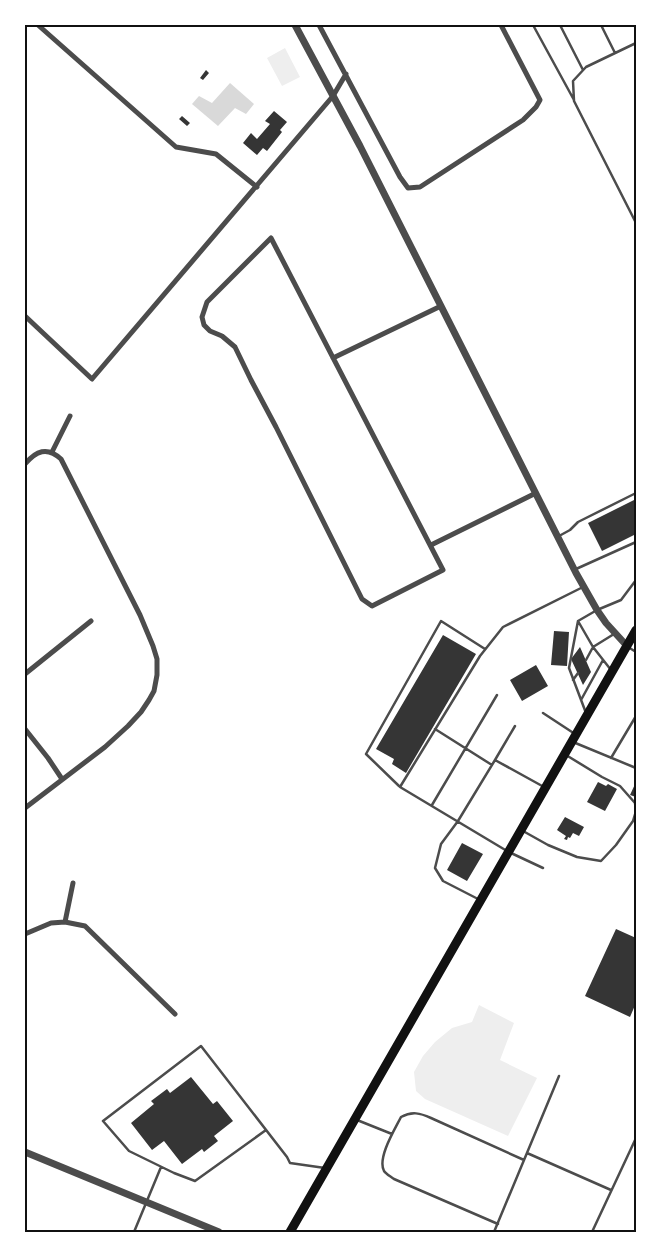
<svg xmlns="http://www.w3.org/2000/svg" width="661" height="1257" font-family="'Source Serif 4',serif">
	<style>
		.green { fill: #eee }
		.water { fill: #d9d9d9 }
		.building { fill: #353535 }
		.lines { fill: none; stroke-linecap: round; stroke-linejoin: round }
		.service { stroke: #4c4c4c; stroke-width: 2.5 }
		.minor { stroke: #4c4c4c; stroke-width: 5 }
		.tertiary { stroke: #4c4c4c; stroke-width: 7 }
		.primary { stroke: #111; stroke-width: 9 }
		.neatline { fill: none; stroke: #111; stroke-width: 2 }
	</style>
	<rect width="100%" height="100%" fill="#fff"/>
	<path class="green" d="M285,48L300,77L282,86L267,58Z
		M479,1005L514,1023L500,1060L537,1078L508,1136L425,1099L416,1091L414,1072L423,1056L435,1042L452,1028L472,1022Z"/>
	<path class="water" d="M230,83L254,104L246,114L235,108L218,126L192,104L199,96L212,103Z"/>
	<path class="building" d="M206,70L209,73L203,80L200,78Z
		M274,111L287,122L280,130L282,132L267,151L263,148L257,155L243,143L251,133L257,139L270,124L265,121Z
		M182,116L190,123L187,126L179,119Z
		M636,499V534L602,551L588,523Z
		M554,631L569,632L567,666L551,665Z
		M443,635L476,654L406,773L392,764L394,759L376,749Z
		M580,647L591,672L583,685L571,659Z
		M536,665L548,686L522,701L510,680Z
		M598,782L606,786L608,784L617,789L605,811L587,802Z
		M636,782V797L630,795Z
		M565,817L584,827L579,836L573,833L570,838L568,837L567,840L564,839L566,836L557,830Z
		M462,843L483,854L467,881L447,870Z
		M616,929L636,938V1003L630,1017L585,996Z
		M191,1077L213,1104L217,1101L233,1121L214,1136L218,1141L204,1152L202,1149L182,1164L164,1141L152,1150L131,1123L154,1104L151,1101L167,1089L170,1093Z"/>
	<g class="lines">
		<path class="service" d="M533,25L574,100
			M560,25L583,70
			M601,25L615,53
			M634,25L636,28
			M636,43L586,67L573,81L574,101L636,223
			M559,536L570,530L578,522L636,493
			M576,569L636,542
			M578,621L593,647L614,634
			M628,647L636,652
			M586,660L593,647L611,670
			M573,680L578,673
			M581,700L603,660
			M543,713L575,734
			M586,713L569,668L578,621L597,610L621,600L636,580
			M435,729L492,765
			M573,742L636,768
			M611,758L636,716
			M495,760L515,726
			M399,786L366,754L441,621L485,649
			M432,805L497,695
			M523,831L548,845L577,857L601,861L616,845L633,821L636,811L635,803L620,786L602,777L566,755
			M507,851L400,787L480,656L503,627L583,587
			M511,853L543,868
			M480,900L443,881L435,868L441,844L458,821L495,760L544,787
			M357,1120L392,1134
			M266,1130L195,1181L174,1173L129,1151L103,1121L201,1046L287,1157L290,1163L325,1168
			M527,1153L611,1190
			M498,1224L394,1179C390,1176 386,1174 384,1171C377,1158 395,1129 401,1117C412,1111 420,1113 431,1118L524,1160
			M134,1232L161,1167
			M494,1232L559,1076
			M592,1232L636,1138"/>
		<path class="minor" d="M38,25L176,147L216,154L257,187
			M319,25L400,177L408,188L420,187L523,120L536,107L540,100L501,25
			M271,238L443,570L372,606L362,599L276,427L251,380L235,347L222,336L210,331L204,325L202,317L207,302Z
			M25,316L92,379L333,96L346,74
			M333,358L441,306
			M52,452L70,416
			M25,464C36,451 47,446 61,459L140,615L153,646L157,659V675L154,691L149,700L141,712L128,726L105,747L25,808
			M431,545L536,493
			M25,674L91,621
			M25,729L48,758L62,779
			M65,922L73,883
			M25,934L51,923L65,922L85,926L175,1014"/>
		<path class="tertiary" d="M295,25L360,146L576,573L597,610L606,623L627,646
			M25,1152L219,1232"/>
		<path class="primary" d="M290,1232L636,630"/>
	</g>
	<rect width="661" height="1257" fill="none" stroke="#ffffff" stroke-width="52"/>
	<rect x="26" y="26" width="609" height="1205" class="neatline"/>
</svg>
